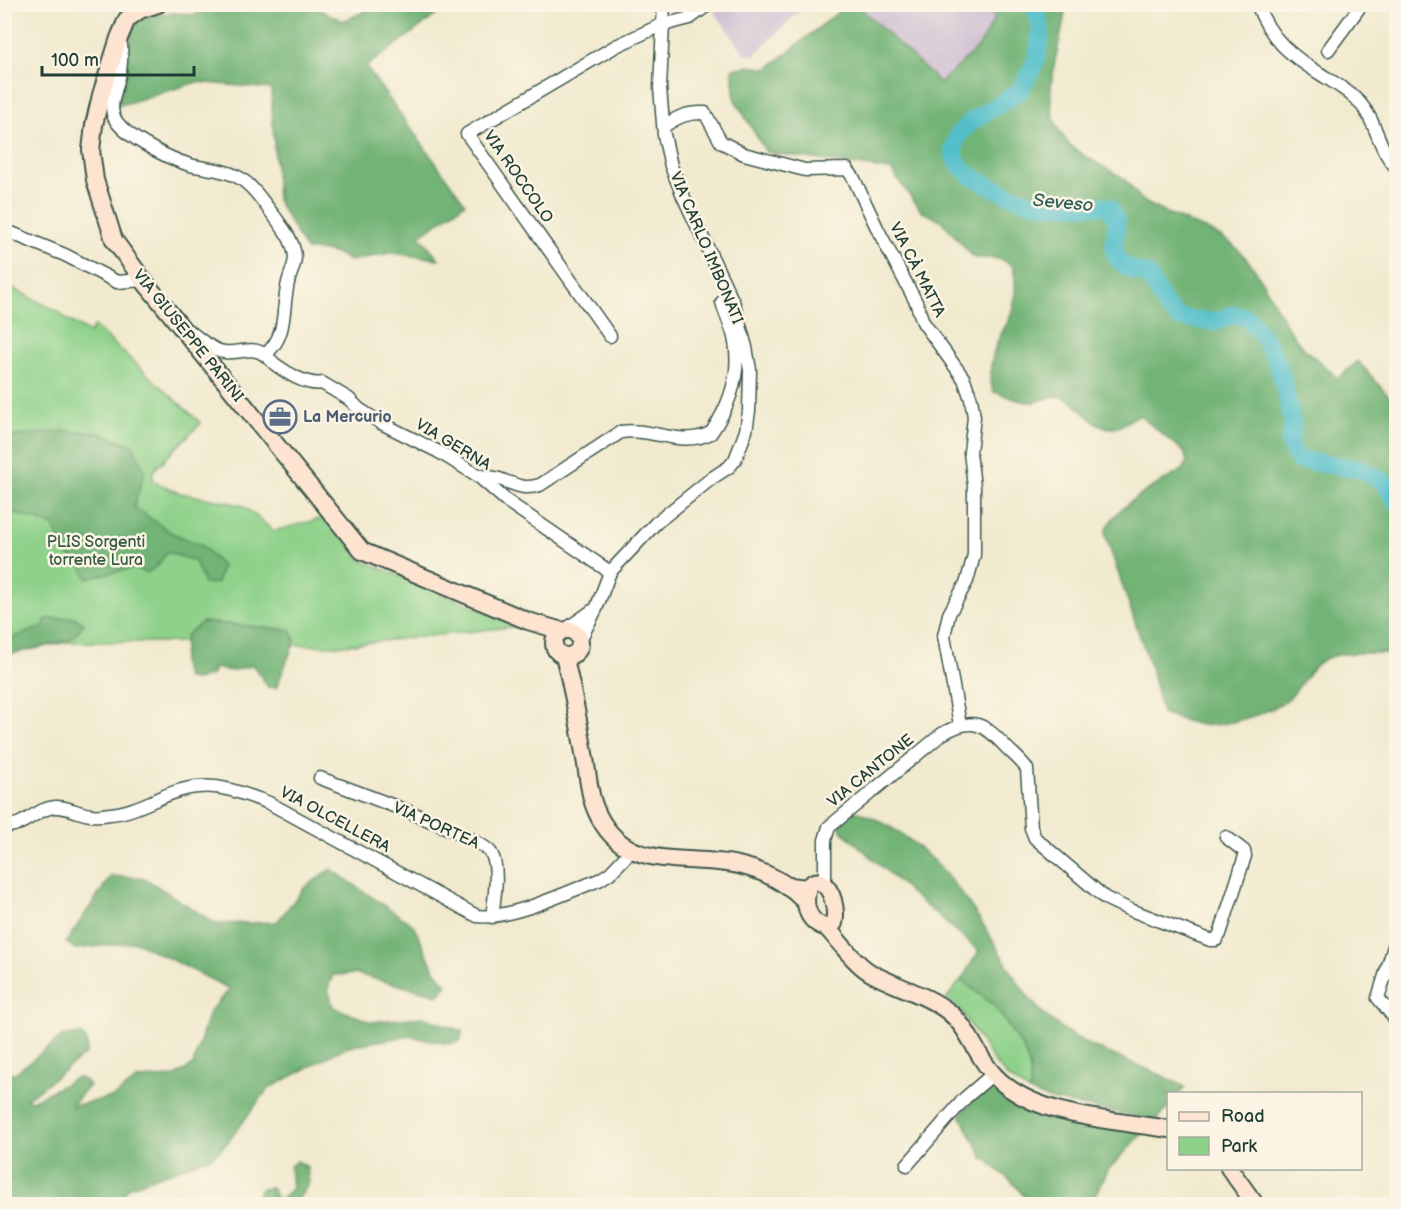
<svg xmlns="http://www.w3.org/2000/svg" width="1401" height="1209" font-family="'Balsamiq Sans',sans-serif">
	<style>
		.industrial { fill: #cdbed3 }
		.green { fill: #8ed18a; stroke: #56875f; stroke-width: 1.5 }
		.forest { fill: #72b376; stroke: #487855; stroke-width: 1.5 }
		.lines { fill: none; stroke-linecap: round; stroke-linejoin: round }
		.stream { stroke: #52bfcb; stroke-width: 3 }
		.river { stroke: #52bfcb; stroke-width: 18 }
		.street-casing { stroke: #3e574b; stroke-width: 15 }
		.secondary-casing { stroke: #3e574b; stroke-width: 20 }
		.street { stroke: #fff; stroke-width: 12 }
		.secondary { stroke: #fde4d0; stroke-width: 16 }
		.labels { text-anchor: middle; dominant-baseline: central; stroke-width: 5; stroke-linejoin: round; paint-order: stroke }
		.street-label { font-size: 16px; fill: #1f3d34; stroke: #fcf5e5 }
		.service-label { font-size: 16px; font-weight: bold; fill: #4e5e75; stroke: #fcf5e5; text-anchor: start }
		.park-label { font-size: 16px; fill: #355b45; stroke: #fcf5e5 }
		.water-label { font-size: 18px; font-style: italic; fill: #2c5e5a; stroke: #fcf5e5 }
	</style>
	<rect width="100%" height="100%" fill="#fcf5e5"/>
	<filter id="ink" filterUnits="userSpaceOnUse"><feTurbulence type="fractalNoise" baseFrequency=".0167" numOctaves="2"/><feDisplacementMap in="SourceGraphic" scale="12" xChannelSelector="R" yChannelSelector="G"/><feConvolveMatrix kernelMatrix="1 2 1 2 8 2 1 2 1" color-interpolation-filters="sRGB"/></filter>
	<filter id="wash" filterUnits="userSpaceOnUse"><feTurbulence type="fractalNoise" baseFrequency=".008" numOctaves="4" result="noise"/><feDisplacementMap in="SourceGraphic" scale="24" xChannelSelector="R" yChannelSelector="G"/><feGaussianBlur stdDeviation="1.35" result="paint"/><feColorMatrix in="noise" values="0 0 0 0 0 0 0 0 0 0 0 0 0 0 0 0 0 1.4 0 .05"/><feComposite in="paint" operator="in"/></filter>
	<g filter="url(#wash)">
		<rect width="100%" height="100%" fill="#f1eacf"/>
		<path class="industrial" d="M717,4L806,5L754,55L745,54L712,8Z
			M857,5H985L996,16L979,46L940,84Z"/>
		<path class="green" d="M4,284L59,312L66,319L90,333L94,326L201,423L153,471V481L180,493L242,505L274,531L327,517L361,560L521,626L335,646L197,642H68L5,655Z
			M961,980L994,1005L1023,1048L1030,1068V1092L1008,1078L995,1063L961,1011L946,999Z"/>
		<path class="forest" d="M307,4L343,21L364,12L371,5H438L443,10L366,67L465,203L420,236L439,259L391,253L349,261C338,251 320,250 306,250L277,200L271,89L197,82L118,106L132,27C148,10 174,12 195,15L206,5Z
			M847,5H857L940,83L979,46L995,17L985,5H1066C1063,44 1040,87 1057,126C1069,153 1097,162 1120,176C1130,182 1135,195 1145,202C1171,219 1212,227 1235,247C1264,272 1275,313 1298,342C1307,354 1332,369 1337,379L1358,361L1396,404V653C1375,654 1348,650 1327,658C1309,665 1303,686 1289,698C1274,712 1222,728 1202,725C1188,723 1175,717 1162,713L1152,672L1105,534C1110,507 1160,484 1182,470L1187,461L1184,452L1139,415C1131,418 1126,424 1118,427C1094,435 1080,398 1057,396C1050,396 1041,401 1034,402C1018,403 1008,395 994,392C986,377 993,350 1000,336C1003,330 1007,325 1009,319C1016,303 1017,283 1013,267C1002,256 989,258 974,258L941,220L922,212L891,170L766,152L735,100L732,69L751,66L767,69Z
			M66,431L99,433L133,445L145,471L134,507L172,533L202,546L222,566L217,583L204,584L195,561L167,552L157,566L147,573L133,568L87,578L81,566L63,550L53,525L5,510V437Z
			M74,617L84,624L70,640L5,655V640L43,627L46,619Z
			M203,622L291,630L295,641L276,688L268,687L253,665L232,671L213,668L212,675L196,680L187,679L182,663L186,635Z
			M856,811C917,832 958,883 990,936C1007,963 1021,993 1044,1014C1085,1052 1139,1061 1185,1087L1180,1093L1168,1094V1108L1157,1120L1051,1100L1030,1092V1068L1023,1048L994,1005L961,980L979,951L914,896L842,831L839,824Z
			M331,869L413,925L434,969L447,985L438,995L356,974L333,975L328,988L333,1007L371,1022L422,1017L463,1031L460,1041L449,1044L409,1036L348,1046L268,1089L227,1143L213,1156L129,1187L118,1204H5V1069L14,1074L63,1036L81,1034L87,1042L86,1054L26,1099L32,1101L76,1078L83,1079L89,1085L72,1106L113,1097L138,1079L174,1077L193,1065L209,1012L230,989L136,942L75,949L66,942L111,876L144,878L216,924L277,922L304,888Z
			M984,1089L998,1090L1023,1106L1047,1114L1143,1133L1109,1169L1090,1204H1031L1012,1182L983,1157L960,1115Z
			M297,1161L307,1167L309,1183L295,1204H253L261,1189L271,1188L279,1202L292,1188L290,1166Z"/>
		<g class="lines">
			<path class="stream" d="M4,1198L9,1204"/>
			<path class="river" d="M1034,4L1041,27L1039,46L1035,63L1020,91L972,121L958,135L953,152C955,157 958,165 962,168C976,182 1023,203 1043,204C1066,206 1086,203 1109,207C1111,211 1115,216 1116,220C1118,228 1115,235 1114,243C1112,264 1132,271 1148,275L1167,308L1179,318L1215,322L1231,315H1239L1248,318L1263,337L1275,358L1282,378L1293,425L1289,443L1298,460L1361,469L1383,481L1396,501"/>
		</g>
	</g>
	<g filter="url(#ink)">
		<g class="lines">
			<defs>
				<path id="street" d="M1257,4C1270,39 1291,56 1322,75C1335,83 1349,91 1360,103C1377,122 1378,149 1396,167
					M121,45C122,54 121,64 120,72C118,85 108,105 114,117C122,136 170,159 190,165C206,169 224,169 238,177C254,186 264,204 275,217C284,230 294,241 295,257C295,267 288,277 287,288C282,314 287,336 265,355
					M1328,50L1359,8L1355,4
					M664,126C678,117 687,112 705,113L721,142L744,154L805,170L847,169L853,177L878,230L916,302L923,322L964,379L971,399L974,417L970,452L974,487V555L967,581L949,614L944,636L960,725
					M4,230L65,255L117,282L143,280
					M189,331C199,338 212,351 225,352C239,354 252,345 265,355C269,358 272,362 276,365C287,373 308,386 322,383L349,399L359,409L381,423L439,452L477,475L508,502L610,572
					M610,336L467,134L616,46L659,26L690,18L709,4
					M477,475C485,477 494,477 502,480C516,485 524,490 540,485L621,432C652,427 680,448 711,433C730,405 742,372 734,337C731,325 725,314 722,302L730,296
					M565,630L592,611
					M580,640L596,609L610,572L656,523L712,478L729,467L735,460L746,431L749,411L750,370L746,347L734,304L683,196L671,166L664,135L660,88L664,4
					M320,778C348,789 479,835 491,853C500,868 494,900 492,917
					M4,826C24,828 36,808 55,807C67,806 79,814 91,815C97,816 104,815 110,814C141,812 167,789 198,787C222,784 247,795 269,803L477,916C510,920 567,892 599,880L610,873L632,850
					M825,887V840L829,827L942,734C974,715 985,725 1007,748C1014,755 1022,761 1027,769L1031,828L1035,838L1105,898L1128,909L1210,940H1216L1220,934L1245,856L1244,851L1226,837
					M1396,940L1378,998L1396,1020
					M907,1165L965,1098L993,1074"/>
				<path id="secondary" d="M158,4L140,10L127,19L119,38L101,95L94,125L91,150L95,180L114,240L143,280L362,551L528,621L562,631
					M554 643a13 13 0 1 1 26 0a13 13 0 1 1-26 0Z
					M564,656C573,690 579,724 585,759C588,775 589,794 595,808C622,875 684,853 738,865C765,871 787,882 805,902
					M791,886C795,886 802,888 806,887C811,885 813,880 820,882C833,888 837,911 834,923L827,928C807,922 803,906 808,887
					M827,928C840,942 855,964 871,973C896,987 926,994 949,1012C969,1028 976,1056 994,1075C1032,1117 1114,1120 1168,1129
					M1229,1168L1255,1204"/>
			</defs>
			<use href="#street" class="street-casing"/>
			<use href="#secondary" class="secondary-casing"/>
			<use href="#street" class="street"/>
			<use href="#secondary" class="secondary"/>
		</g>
	</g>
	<defs>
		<symbol id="office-ring" viewBox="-11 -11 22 22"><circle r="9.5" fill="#fcf5e5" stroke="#5c6f8a" stroke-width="1.5"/><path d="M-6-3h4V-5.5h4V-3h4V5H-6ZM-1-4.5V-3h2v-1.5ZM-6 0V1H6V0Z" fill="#5c6f8a"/></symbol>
	</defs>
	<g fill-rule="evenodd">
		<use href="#office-ring" x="261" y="398" width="38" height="38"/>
	</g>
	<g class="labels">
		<g class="street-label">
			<text transform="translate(518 177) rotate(55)">VIA ROCCOLO</text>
			<text transform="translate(706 248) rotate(67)">VIA CARLO IMBONATI</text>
			<text transform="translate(917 270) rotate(63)">VIA CÀ MATTA</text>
			<text transform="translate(188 336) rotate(51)">VIA GIUSEPPE PARINI</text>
			<text transform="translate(453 445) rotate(31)">VIA GERNA</text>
			<text transform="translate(871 771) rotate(-39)">VIA CANTONE</text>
			<text transform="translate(335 820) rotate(28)">VIA OLCELLERA</text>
			<text transform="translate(436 826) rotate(24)">VIA PORTEA</text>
		</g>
		<g class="service-label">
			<text x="303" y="417">La Mercurio</text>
		</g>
		<g class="park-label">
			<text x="96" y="542">PLIS Sorgenti<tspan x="96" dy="18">torrente Lura</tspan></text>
		</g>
		<g class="water-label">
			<text transform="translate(1063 203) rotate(5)">Seveso</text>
		</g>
	</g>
	<rect width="1401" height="1209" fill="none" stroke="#fcf5e5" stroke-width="24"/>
	<rect x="1167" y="1092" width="195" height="78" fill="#fcf5e5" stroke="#a4ab9e" stroke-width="1.5"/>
	<rect x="1179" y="1112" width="30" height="9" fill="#fde4d0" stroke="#a4ab9e" stroke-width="1.5"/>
	<text x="1221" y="1122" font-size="18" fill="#1f3d34">Road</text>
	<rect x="1179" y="1137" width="30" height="18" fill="#8ed18a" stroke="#a4ab9e" stroke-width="1.5"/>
	<text x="1221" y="1152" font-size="18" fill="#1f3d34">Park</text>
	<path d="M42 66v9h152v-9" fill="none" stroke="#1f3d34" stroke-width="3"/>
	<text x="51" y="66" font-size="18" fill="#1f3d34" stroke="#fcf5e5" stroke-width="4.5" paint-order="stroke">100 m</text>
</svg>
